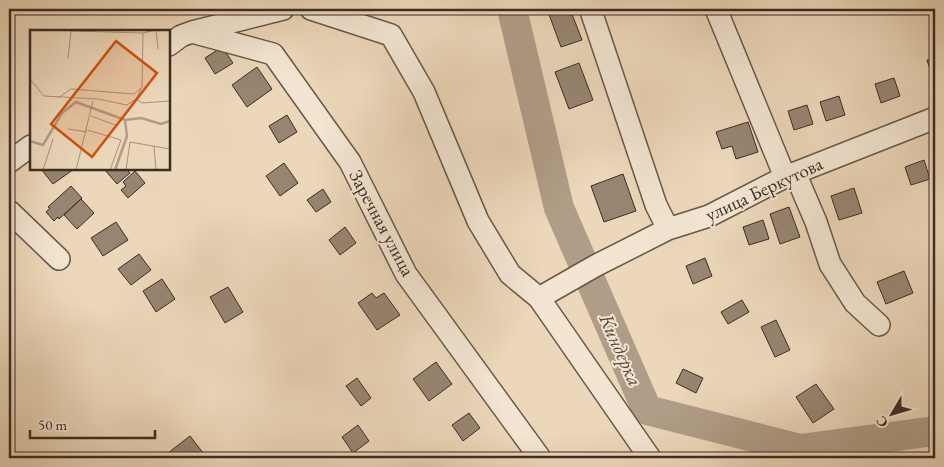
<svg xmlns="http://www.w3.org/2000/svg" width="944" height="467" font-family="'EB Garamond',serif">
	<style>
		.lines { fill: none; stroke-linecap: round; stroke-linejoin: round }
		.river { stroke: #b09d87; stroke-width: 30 }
		.building { fill: #978572; stroke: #3b2d23 }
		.minor-casing { stroke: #675849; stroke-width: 24 }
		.minor { stroke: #f3e5d2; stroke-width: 21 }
		.labels { text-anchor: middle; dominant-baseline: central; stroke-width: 4; stroke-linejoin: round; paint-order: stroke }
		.street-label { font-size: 19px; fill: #3b2d23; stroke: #f3e5d2 }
		.water-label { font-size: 20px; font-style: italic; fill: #58493c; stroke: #f3e5d2 }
		.inset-river { fill: none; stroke: #b09d87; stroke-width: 2.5 }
		.inset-road { fill: none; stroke: #a5937e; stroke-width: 1 }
		.view { fill: #ce520f; fill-opacity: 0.15; stroke: #ce520f; stroke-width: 2.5 }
		.inset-edge { fill: none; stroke: #3b2d23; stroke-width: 2.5 }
	</style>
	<rect width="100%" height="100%" fill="#ecd7ba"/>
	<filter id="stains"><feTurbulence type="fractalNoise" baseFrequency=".004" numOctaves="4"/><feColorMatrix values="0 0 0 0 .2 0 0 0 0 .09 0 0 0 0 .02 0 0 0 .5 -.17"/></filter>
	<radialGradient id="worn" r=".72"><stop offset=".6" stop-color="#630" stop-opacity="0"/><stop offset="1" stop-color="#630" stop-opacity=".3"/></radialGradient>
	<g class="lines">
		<path class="river" d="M512,9L559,208L647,410L800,449L935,431"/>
	</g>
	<path class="building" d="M547,9H570L582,40L561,47Z
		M222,47L233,63L215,74L205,58Z
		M935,57V84L927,60Z
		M579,63L593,100L569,109L555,72Z
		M257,67L272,89L247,107L232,85Z
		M894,78L900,96L881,103L875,84Z
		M839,96L845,115L826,121L820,102Z
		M807,105L813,124L794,130L788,111Z
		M287,115L297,132L279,143L269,126Z
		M748,122L758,152L736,159L732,146L722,149L716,132Z
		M924,160L930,179L911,185L905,167Z
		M284,163L298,183L280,196L266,176Z
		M41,169H74L53,184Z
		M104,169H126L130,173L117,184Z
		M135,171L145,183L128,198L121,190L126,186L123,182Z
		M623,174L636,211L604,222L591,186Z
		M71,186L82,198L59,219L58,217L54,221L46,212L50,208L48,207Z
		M854,188L862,213L839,220L831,196Z
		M323,189L331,202L316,212L307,200Z
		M81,199L94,213L77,229L64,215Z
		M789,207L800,237L780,244L770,214Z
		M763,220L769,239L749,245L743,227Z
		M116,222L128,240L103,256L91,238Z
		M345,227L356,243L340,255L329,240Z
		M139,254L151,270L131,285L118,269Z
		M705,258L712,276L693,284L686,266Z
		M904,271L913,293L886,304L877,282Z
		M162,279L175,299L156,312L143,291Z
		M228,287L243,312L225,323L210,297Z
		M372,293L376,298L384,293L400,315L377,330L358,303Z
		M742,300L749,312L728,324L721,312Z
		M776,320L790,350L775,357L761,327Z
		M436,362L452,384L429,401L413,379Z
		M683,369L703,378L696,393L676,383Z
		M357,378L371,398L361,406L346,386Z
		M816,384L834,409L813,423L796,397Z
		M469,413L480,428L463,441L452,425Z
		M358,425L369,441L353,453L342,437Z
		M190,436L207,458H172L168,453Z"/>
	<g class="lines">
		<defs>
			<path id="minor" d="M311,9L391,35L424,92L478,221L510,274L539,298L650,458
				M716,9L785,177
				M591,11L656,205L668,229
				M192,32L273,54L350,162L406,274L540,458
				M169,45L181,36L192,32L283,9
				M9,162L31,146
				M795,173L816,222L830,264L855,303L879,325
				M9,211L59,259
				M539,298L595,266L668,229L709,216L785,177L935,118"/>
		</defs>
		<use href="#minor" class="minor-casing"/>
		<use href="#minor" class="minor"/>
	</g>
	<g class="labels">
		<g class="street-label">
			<text transform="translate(764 189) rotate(-25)">улица Беркутова</text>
			<text transform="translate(382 223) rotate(62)">Заречная улица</text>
		</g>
		<g class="water-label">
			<text transform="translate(621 350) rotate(66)">Киндерка</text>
		</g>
	</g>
	<g transform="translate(30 30)">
		<rect width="140" height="140" fill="#ecd7ba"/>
		<path class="inset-river" d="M0,111L13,115L32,83L46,72L95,90L111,88L131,94L140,91M85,140L97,106L95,90"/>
		<path class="inset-road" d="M126,0L128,19M38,28L41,1L113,3L126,0M0,49L14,66L68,69L97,75L106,69L112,57L113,3M28,68L41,59L104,64L111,58M106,69L112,73L140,71M61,86L85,95M38,99L57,102M57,100L91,110L80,140M124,116L126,140M13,140L23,109M46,140L63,71M96,140L100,112L140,119"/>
		<path class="view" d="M86,11L127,43L62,127L21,94Z"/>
		<rect width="140" height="140" class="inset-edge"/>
	</g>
	<rect width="944" height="467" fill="none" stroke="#ecd7ba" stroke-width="30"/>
	<rect x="10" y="10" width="924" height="447" fill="none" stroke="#3b2d23" stroke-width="2.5"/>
	<rect x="15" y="15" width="914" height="437" fill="none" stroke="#3b2d23"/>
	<g transform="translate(892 414) rotate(232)" stroke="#f3e5d2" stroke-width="4" paint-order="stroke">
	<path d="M0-4L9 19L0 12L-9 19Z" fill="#3b2d23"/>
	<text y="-8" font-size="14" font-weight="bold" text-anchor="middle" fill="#3b2d23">С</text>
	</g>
	<path d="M30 430v8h125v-8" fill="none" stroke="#3b2d23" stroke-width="2.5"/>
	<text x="38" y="430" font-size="15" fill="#3b2d23" stroke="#f3e5d2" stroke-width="4" paint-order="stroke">50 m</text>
	<rect width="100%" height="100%" filter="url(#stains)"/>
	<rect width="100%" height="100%" fill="url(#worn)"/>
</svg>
